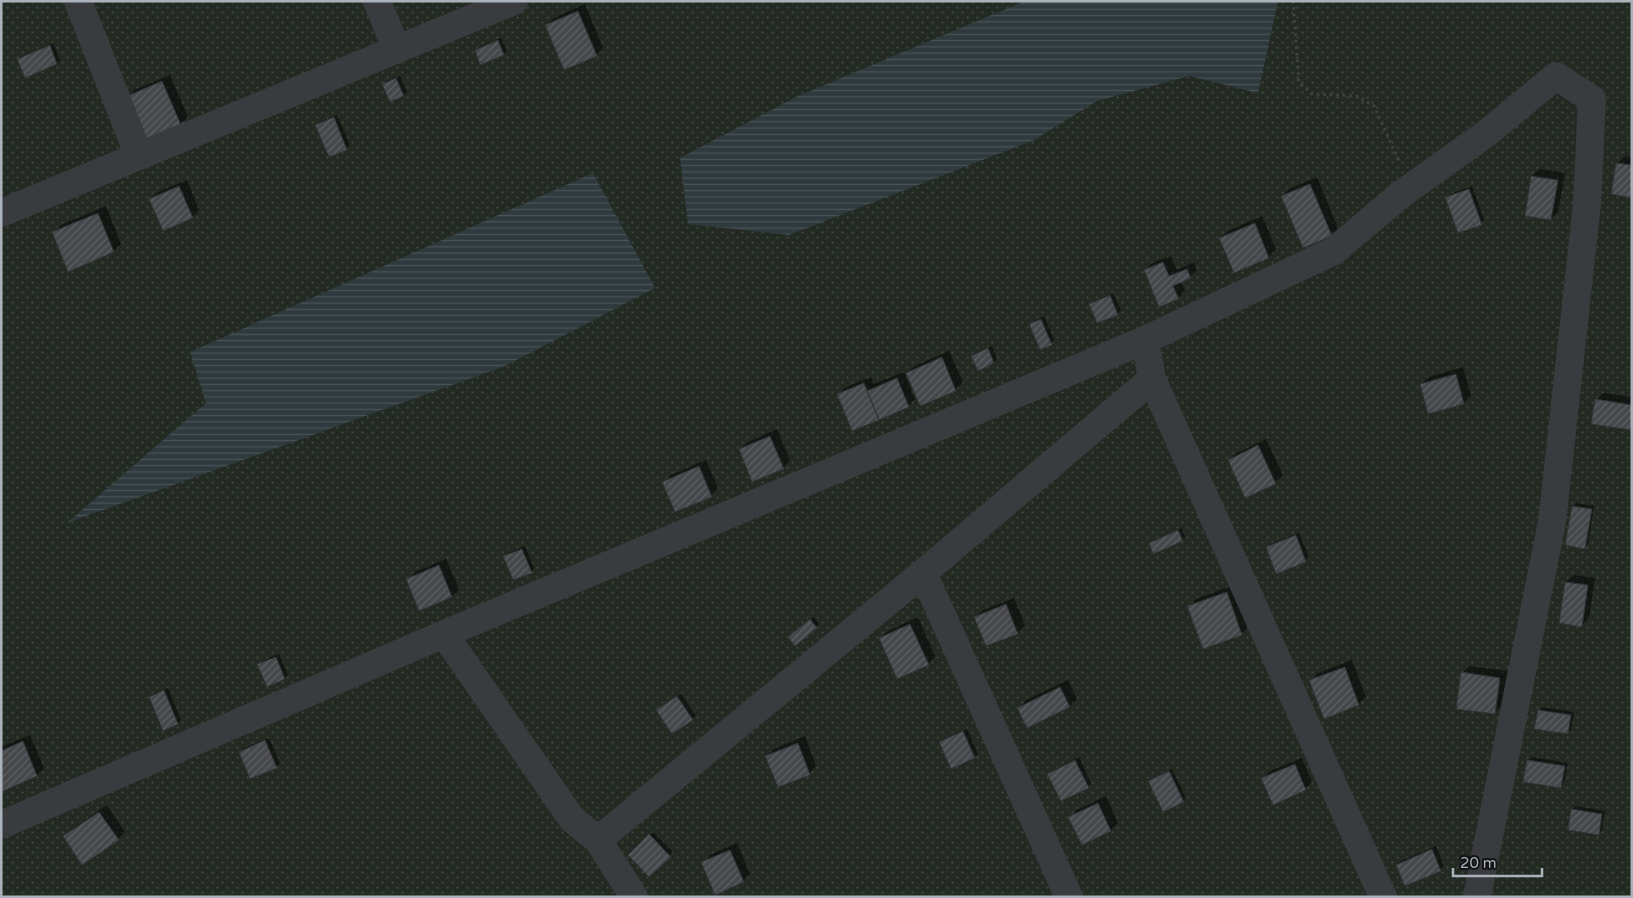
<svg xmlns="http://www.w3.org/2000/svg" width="1633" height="898" font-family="'Varela Round',sans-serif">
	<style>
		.park { fill: url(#park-dots) }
		.water { fill: url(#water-rules) }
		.shadow { fill: #0007 }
		.building { fill: url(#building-hatch); stroke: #323336 }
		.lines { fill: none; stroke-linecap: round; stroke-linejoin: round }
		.path { stroke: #3f4346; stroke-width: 3; stroke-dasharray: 2.5 4; stroke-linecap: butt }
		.minor { stroke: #393b3f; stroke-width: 28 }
	</style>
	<defs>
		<pattern id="park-dots" width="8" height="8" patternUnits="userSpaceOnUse" patternTransform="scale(1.25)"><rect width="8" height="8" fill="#232a22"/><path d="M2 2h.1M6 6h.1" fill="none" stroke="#404640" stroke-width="1.8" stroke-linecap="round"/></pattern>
		<pattern id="water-rules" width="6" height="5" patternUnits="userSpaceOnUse" patternTransform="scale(1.25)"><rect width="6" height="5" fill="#2e3a3e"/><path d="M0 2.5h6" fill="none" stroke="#4a5458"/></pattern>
		<pattern id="building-hatch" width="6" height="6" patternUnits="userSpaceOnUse" patternTransform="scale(1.25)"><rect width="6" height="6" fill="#45474a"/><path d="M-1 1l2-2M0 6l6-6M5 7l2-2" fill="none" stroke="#5d5f62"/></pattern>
	</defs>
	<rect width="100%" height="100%" fill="#18191a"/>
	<path class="park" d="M1,1H1632V897H1Z"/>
	<path class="water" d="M1025,1H1278L1258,93L1189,76L1097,101L1034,140L789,235L688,224L680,158L798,96Z
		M593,173L655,288L505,366L67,523L206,403L190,352Z"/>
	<path class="shadow" d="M585,4L603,48L596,55L547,25L554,18Z
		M501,38L507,51L503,54L476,51L479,47Z
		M53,43L60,60L57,63L25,76L18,59L22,56Z
		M170,75L188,117L180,124L127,97L134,90Z
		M400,76L407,92L403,95L384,84L387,81Z
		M337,115L350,145L347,149L330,156L317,125L320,122Z
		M1625,156L1632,157V196L1618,163Z
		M1540,169L1565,173L1558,212L1551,219L1526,215L1532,176Z
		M1317,177L1338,228L1331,235L1282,196L1289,189Z
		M187,180L199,210L192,217L151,199L158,192Z
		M1472,186L1484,220L1481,224L1447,198L1450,194Z
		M106,206L121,244L114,251L53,233L61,225Z
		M1262,216L1276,249L1269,257L1235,271L1221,238L1228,231Z
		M1171,256L1177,270L1194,262L1197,270L1190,277L1181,281L1185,291L1178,298L1145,270L1152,263Z
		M1113,293L1121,310L1117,314L1091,304L1094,301Z
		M1044,316L1054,340L1051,344L1031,324L1034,321Z
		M992,346L997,359L994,362L978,369L973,356L976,353Z
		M949,351L963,382L955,390L907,373L915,366Z
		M1463,367L1471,396L1464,403L1421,384L1429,377Z
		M904,372L915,399L908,406L838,395L846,387L871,377L874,384Z
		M1603,393L1632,397L1631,429L1596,400Z
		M777,429L790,460L783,468L740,449L748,442Z
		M1266,439L1283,475L1275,482L1229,460L1237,453Z
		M706,460L718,488L711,496L664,482L671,475Z
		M1576,503L1594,506L1588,544L1585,547L1573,507Z
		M1182,528L1185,537L1182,540L1150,543L1154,540Z
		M1299,533L1309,557L1305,561L1267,547L1270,544Z
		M525,546L534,568L531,572L505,557L508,553Z
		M446,559L459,589L452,596L420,609L408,580L415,572Z
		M1574,575L1595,578L1589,618L1582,625L1566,582Z
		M1234,585L1249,626L1242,634L1203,647L1189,606L1196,599Z
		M1014,598L1025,625L1017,633L975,617L983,610Z
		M814,617L819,624L816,627L793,634Z
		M918,617L935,656L928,664L880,639L888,631Z
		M279,654L288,675L285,678L259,665L262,661Z
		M1352,660L1366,697L1358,704L1311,681L1318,673Z
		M1469,666L1507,671L1502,706L1494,713L1462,673Z
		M1068,680L1077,699L1070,706L1019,708L1026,700Z
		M168,688L181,720L178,723L151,697L154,694Z
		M681,694L696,716L692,719L661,707Z
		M1542,707L1574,712L1571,730L1567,733L1539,711Z
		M967,729L978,754L974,757L941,743L944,739Z
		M30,735L44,768L37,775L1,790V747Z
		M805,736L816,766L809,773L767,756L774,749Z
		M269,738L280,763L277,766L251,777L240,752L244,748Z
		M1079,757L1091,783L1088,787L1049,774L1052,771Z
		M1532,757L1568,763L1564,783L1561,787L1528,760Z
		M1302,758L1312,782L1305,789L1263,778L1270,771Z
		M1172,769L1186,798L1183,801L1149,782L1153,778Z
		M1106,796L1118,823L1111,830L1082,844L1070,817L1077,810Z
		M107,805L125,832L118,839L65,837L72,829Z
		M1576,806L1605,811L1602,830L1598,834L1573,809Z
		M653,832L673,852L649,876L629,855Z
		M737,843L750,874L743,881L703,863L710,855Z
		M1436,846L1444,866L1440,870L1397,865L1401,861Z"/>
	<path class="building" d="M578,11L597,56L564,70L545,25Z
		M498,40L504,55L480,65L475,50Z
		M50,45L57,64L25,78L17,59Z
		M396,78L404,96L390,102L382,84Z
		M162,81L181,125L144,141L125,97Z
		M334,117L347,150L329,157L315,125Z
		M1616,163L1632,165V198L1611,194Z
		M1531,176L1558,180L1551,220L1525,216Z
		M1310,184L1332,236L1303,248L1281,196Z
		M179,186L193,218L163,231L149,199Z
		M1469,189L1482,225L1458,233L1445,197Z
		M98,213L114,252L68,272L52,232Z
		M1255,223L1269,258L1234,273L1219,238Z
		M1163,262L1169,276L1187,269L1191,278L1173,286L1179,299L1159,307L1144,270Z
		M1110,295L1118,315L1097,323L1089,304Z
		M1041,319L1052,345L1040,350L1029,324Z
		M988,348L994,363L978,371L971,356Z
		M942,357L956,391L920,406L906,373Z
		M1456,374L1464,404L1428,414L1420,384Z
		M897,378L909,407L879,420L867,391Z
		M864,383L879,420L852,431L837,394Z
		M1595,399L1632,405L1631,430L1591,424Z
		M770,436L784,469L752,482L739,449Z
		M1258,445L1276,484L1245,498L1228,460Z
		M699,466L712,497L675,512L662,482Z
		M1572,506L1592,509L1585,549L1565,545Z
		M1178,530L1183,541L1153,554L1149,543Z
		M1296,535L1306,562L1276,574L1266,547Z
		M522,549L532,573L513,580L503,556Z
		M439,565L452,597L419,611L406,579Z
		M1565,582L1588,585L1582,627L1559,623Z
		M1227,592L1242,635L1203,649L1187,606Z
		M1006,604L1018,634L986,646L974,617Z
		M810,619L817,628L795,646L788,637Z
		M910,624L929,665L897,679L879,638Z
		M276,657L285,679L267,687L257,664Z
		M1345,667L1359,705L1324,719L1309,680Z
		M1461,672L1500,678L1495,714L1456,709Z
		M1060,687L1070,707L1027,728L1017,708Z
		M164,690L178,724L163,731L149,697Z
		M677,696L693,720L672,734L656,710Z
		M1538,710L1571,715L1568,734L1534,729Z
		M963,731L975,758L951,769L939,742Z
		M265,740L277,768L250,779L239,752Z
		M23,741L37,776L1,792V751Z
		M798,743L810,775L778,787L765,756Z
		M1075,760L1089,788L1061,801L1047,774Z
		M1527,760L1565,766L1561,788L1523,782Z
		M1295,764L1306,790L1273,805L1261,778Z
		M1169,771L1184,802L1163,812L1148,781Z
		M1098,803L1111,831L1082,845L1068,817Z
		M1571,809L1602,814L1599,835L1568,830Z
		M99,812L119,840L82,865L63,836Z
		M649,834L671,857L649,877L628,855Z
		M1432,849L1441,871L1405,886L1396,865Z
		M730,850L744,882L715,895L701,862Z"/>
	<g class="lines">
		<path class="path" d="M1293,1L1299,83L1312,94L1357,96L1374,106L1399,161"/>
		<path class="minor" d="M78,1L139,156
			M377,1L397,50
			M1,213L514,1
			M1145,340L1152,379L1383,897
			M923,573L1069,897
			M444,634L572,819L598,840
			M1,825L444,634L1145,340L1334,251L1400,195L1487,133L1556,76L1592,99L1587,204L1552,522L1477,897
			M634,897L598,840L923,573L1152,379"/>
	</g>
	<rect width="1633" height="898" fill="none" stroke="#abb2b9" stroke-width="5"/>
	<path d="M1453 868v8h89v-8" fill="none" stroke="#abb2b9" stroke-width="2.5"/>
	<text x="1460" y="868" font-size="15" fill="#abb2b9" stroke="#131315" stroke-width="4" paint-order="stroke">20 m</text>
</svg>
